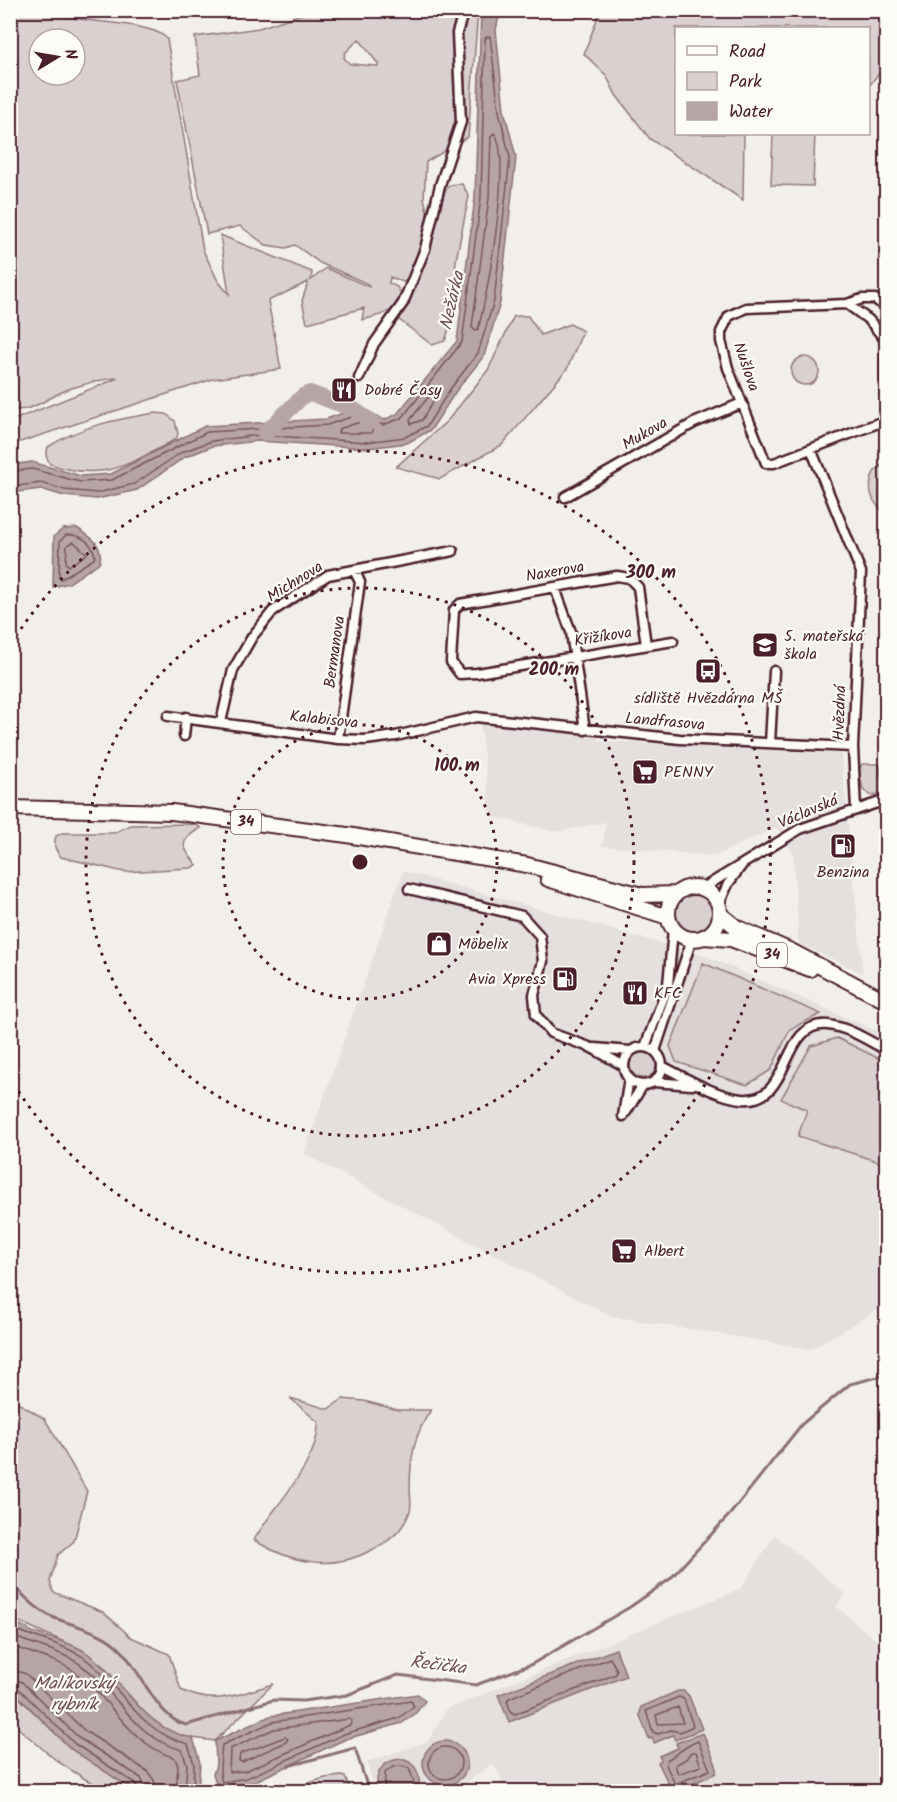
<svg xmlns="http://www.w3.org/2000/svg" width="897" height="1802" font-family="Kalam,sans-serif">
	<style>
		.built { fill: #e5dfdd }
		.green { fill: #d9d0cf; stroke: #92787d; stroke-width: 1.5; fill-rule: evenodd }
		.water { fill: #b7a5a6; stroke: #8b6f75; stroke-width: 1.5 }
		.lines { fill: none; stroke-linecap: round; stroke-linejoin: round }
		.shore { stroke: #76555c; stroke-width: 1.5 }
		.stream { stroke: #8b6f75; stroke-width: 3 }
		.river { stroke: #b7a5a6; stroke-width: 16 }
		.street-casing { stroke: #4a1f2b; stroke-width: 13 }
		.primary-casing { stroke: #4a1f2b; stroke-width: 18 }
		.street { stroke: #fdfcf7; stroke-width: 8 }
		.primary { stroke: #fdfcf7; stroke-width: 14 }
		.ring { fill: none; stroke: #4a1f2b; stroke-width: 3; stroke-dasharray: 3 6 }
		.labels { text-anchor: middle; dominant-baseline: central; stroke-width: 4.5; stroke-linejoin: round; paint-order: stroke }
		.shield { fill: #fdfcf7; stroke: #806168; stroke-width: 1.5 }
		.shield-label { font-size: 15px; font-weight: bold; fill: #4a1f2b }
		.street-label { font-size: 16px; fill: #4a1f2b; stroke: #fdfcf7 }
		.poi-label { font-size: 16px; fill: #4a1f2b; stroke: #fdfcf7; text-anchor: start }
		.water-label { font-size: 18px; font-style: italic; fill: #704e56; stroke: #fdfcf7 }
		.centre { fill: #4a1f2b; stroke: #fdfcf7; stroke-width: 3 }
		.ring-label { font-size: 18px; text-anchor: middle; font-weight: bold; fill: #4a1f2b; stroke: #fdfcf7; stroke-width: 4.5; stroke-linejoin: round; paint-order: stroke }
	</style>
	<rect width="100%" height="100%" fill="#f2efeb"/>
	<filter id="ink" filterUnits="userSpaceOnUse"><feTurbulence type="fractalNoise" baseFrequency=".0167" numOctaves="2"/><feDisplacementMap in="SourceGraphic" scale="12" xChannelSelector="R" yChannelSelector="G"/><feConvolveMatrix kernelMatrix="1 2 1 2 8 2 1 2 1" color-interpolation-filters="sRGB"/></filter>
	<g filter="url(#ink)">
		<path class="built" d="M480,722L599,737V741L841,754L863,973L799,944L793,852L776,827L716,856L602,846L606,822L555,832L491,816Z
			M403,871L706,956L886,1035V1305L811,1349L610,1316L304,1154Z
			M775,1535L845,1594L836,1606L886,1649V1791H500L503,1783L493,1763L455,1791H375L367,1762L428,1741L447,1709L740,1589Z"/>
		<path class="green" d="M10,11H40L44,13L43,11H150L57,15C82,23 153,21 167,39L203,250L218,281L229,294L220,235L312,272L311,280L326,268L369,287L368,284L320,263L295,245L286,248L266,245L240,226L207,234L177,80L200,75L195,37L259,28L302,14L326,11H478L468,137L426,162L424,198L429,219L420,255L408,280L403,282L390,277L389,283L397,287L403,296C393,314 380,315 362,320L364,308L307,323L302,301L308,282L268,301L281,369L213,379L11,445V421L118,378C105,378 85,384 72,388C51,394 33,414 11,409ZM39,39H75V75H39ZM359,39L379,65L378,66L350,64L344,58L345,53Z
			M600,11H886V64L869,86L868,28H676V134H744L743,200L650,139L616,95L606,75L584,54Z
			M773,134H815L813,186L771,185Z
			M462,184L469,196L456,260L453,316L445,341L432,345L398,319L426,258L445,191L450,185Z
			M514,316H528L541,335L570,324L583,331L567,369L502,445L440,479L396,467L448,420L488,370Z
			M791 371a14 14 0 1 1 28 0a14 14 0 1 1-28 0Z
			M155,413L166,414L175,421L178,434L176,439C130,464 103,483 50,464L46,456L48,447C80,426 118,419 155,413Z
			M886,462V512C870,504 867,487 874,472Z
			M862,764H879L882,778L886,777V794L872,796L863,790L859,770Z
			M194,824L201,828C177,841 182,847 197,865L191,868L124,872L61,857C55,850 53,845 56,836L62,833H114L130,825Z
			M674 912a20 20 0 1 1 40 0a20 20 0 1 1-40 0Z
			M703,963L821,1014L790,1029L771,1070L747,1085L676,1062L670,1046Z
			M837,1038L886,1062V1164L798,1136L807,1110L781,1099L811,1046Z
			M630 1065a13 13 0 1 1 26 0a13 13 0 1 1-26 0Z
			M10,1398L45,1419L87,1491L74,1541L58,1555L50,1581L53,1592L103,1612L131,1637L169,1654L181,1690C216,1707 238,1694 273,1684L215,1741L177,1736L154,1723L103,1666L84,1651L11,1618Z
			M290,1398L328,1409L343,1399L364,1401L398,1410H431C414,1434 410,1459 410,1489C410,1496 412,1505 410,1511C403,1531 390,1541 372,1550C333,1571 292,1564 254,1540C273,1506 320,1463 318,1422Z
			M10,1689L71,1749L139,1791H109L85,1779L57,1761L11,1722Z
			M341,1776L345,1777L351,1791H282L325,1778Z"/>
		<path class="water" d="M481,11H500L496,30L504,110L516,157L500,303L484,356L456,391L431,430L407,443L368,448L258,441L213,446L185,457L137,490L97,499L64,496L41,489L11,493V465L32,462L81,476L111,474L205,426L326,419L361,407L384,420L397,414L457,341L475,197Z
			M77,528C91,537 103,544 100,562L69,583L53,587L54,536L63,529Z
			M11,1618C30,1638 65,1637 87,1653C124,1680 143,1730 193,1738L200,1763L198,1791H139L127,1786L71,1749L11,1689Z
			M616,1649L626,1676L509,1722L498,1695Z
			M678,1691H684L689,1696L702,1729L675,1740L673,1735L654,1743L652,1738L649,1739L640,1716L641,1707Z
			M418,1694L425,1701L415,1714L402,1723L346,1739L249,1784L219,1791L213,1774L216,1765L215,1741L270,1716Z
			M703,1733L716,1765V1773L677,1791L671,1789L658,1762L661,1760L659,1756L678,1748L676,1743Z
			M423 1763a22 22 0 1 1 44 0a22 22 0 1 1-44 0Z
			M400,1759C416,1761 423,1777 417,1791H379C373,1774 382,1761 400,1759Z"/>
		<g class="lines">
			<path class="shore" d="M494,133C513,153 487,299 478,329L475,331L472,327L489,198L491,136Z
				M435,394V398L422,420L411,424L410,420L430,395Z
				M360,422L372,428V433H338L339,429Z
				M10,471L32,469L80,482L112,480L207,432L327,425L360,414L383,425L402,418L462,342L481,197L485,38L490,36L499,111L510,158L494,301L478,353L451,388L427,426L405,437L367,442L259,435L212,441L182,452L134,484L97,493L65,490L41,483L10,487
				M66,535C80,534 91,541 95,555L94,559L61,579L59,576L60,541Z
				M74,542L87,554L69,566L66,563L67,545Z
				M10,1627C33,1638 62,1643 83,1657C124,1686 134,1730 188,1744L194,1764L193,1792
				M10,1635C32,1645 59,1650 78,1663C118,1689 131,1737 182,1750L187,1765L185,1792
				M10,1645C31,1654 57,1659 75,1672C112,1698 127,1743 175,1758L178,1766L176,1792
				M610,1658L617,1670L616,1674L515,1714L511,1712L507,1701L509,1698Z
				M10,1669L26,1674L85,1731L147,1771L154,1780L156,1792
				M10,1678L22,1682L79,1738L141,1778L147,1792
				M10,1685L17,1687L75,1744L136,1784L139,1792
				M679,1697L684,1699L693,1726L680,1732L671,1730L658,1734L653,1732L646,1711Z
				M411,1701L414,1706L399,1718L344,1734L247,1778L222,1782C218,1772 221,1755 222,1745L272,1722Z
				M678,1707L683,1723L658,1724L656,1715Z
				M349,1719L352,1721L350,1725L245,1771L229,1772L230,1749L274,1729Z
				M285,1737L288,1739L286,1742L242,1762L239,1761L240,1754Z
				M698,1741L710,1770L675,1784L666,1765L667,1760C679,1753 685,1746 698,1741Z
				M429 1763a16 16 0 1 1 32 0a16 16 0 1 1-32 0Z
				M691,1752H696L701,1766L678,1774L675,1765L686,1759Z
				M384,1792L385,1773C391,1766 400,1764 409,1768L414,1782L412,1792"/>
			<path class="stream" d="M10,1581C20,1593 37,1610 52,1617C76,1627 102,1630 121,1650C141,1671 157,1718 186,1725L274,1700L303,1701L347,1695L398,1675L476,1685L532,1664L630,1607L670,1579L731,1513L802,1424L850,1384L886,1375
				M288,1766L355,1748L369,1792
				M196,1786L201,1789L218,1785"/>
			<path class="river" d="M265,433L303,396L310,393L353,409L372,422"/>
			<defs>
				<path id="street" d="M847,304L869,320L886,341
					M886,308L875,299H862L847,304L746,308L729,316L721,332V341L728,368L766,463H774L886,420
					M359,378L374,344L403,303L425,249L440,185L461,122L457,33L464,10
					M886,420V351
					M811,449L861,572L853,747L856,809
					M565,497L694,423L742,403
					M555,588L571,632L585,730
					M646,645L638,587L629,578L617,576L460,604L454,610L451,662L460,674L477,673L673,641
					M168,716L338,739L365,740L396,736L476,717L680,739L853,747
					M221,722L233,670L252,637L273,611L328,575L453,551
					M184,736L186,717
					M338,739L360,582L354,570
					M770,743L774,671
					M703,888L800,829L886,800
					M409,889L522,916L540,936L543,961L534,995L536,1015L551,1033L592,1048L624,1066
					M719,904L728,884L742,865
					M645,1047L668,985L673,929
					M624 1066a19 19 0 1 1 38 0a19 19 0 1 1-38 0Z
					M595,1048L630,1051
					M655,1051L692,939
					M662,1066C684,1077 717,1097 742,1099C793,1104 779,1021 828,1025C848,1027 869,1041 886,1050
					M654,1082L692,1085
					M626,1112L643,1085
					M623,1116L629,1078"/>
				<path id="primary" d="M10,808L172,812L347,835L527,865L642,895L675,894
					M548,879L668,917
					M668 913a26 26 0 1 1 52 0a26 26 0 1 1-52 0Z
					M720,914L736,927L791,951L886,1001
					M703,937L731,939L810,969"/>
			</defs>
			<use href="#street" class="street-casing"/>
			<use href="#primary" class="primary-casing"/>
			<use href="#street" class="street"/>
			<use href="#primary" class="primary"/>
		</g>
	</g>
	<g class="ring">
		<circle cx="360" cy="862" r="137"/>
		<circle cx="360" cy="862" r="274"/>
		<path d="M11 644A411 411 0 1 1 11 1080"/>
	</g>
	<defs>
		<symbol id="restaurant-square" viewBox="-11 -11 22 22"><rect x="-9" y="-9" width="18" height="18" rx="4" fill="#4a1f2b" stroke="#fdfcf7"/><path d="M-5-6h1v4h1v-4h1v4h1v-4h1v5L-1.5 .5V6h-2V.5L-5-1ZM5-6V6H3V1.5H1.5Q1.5-4 5-6Z" fill="#fff"/></symbol>
		<symbol id="school-square" viewBox="-11 -11 22 22"><rect x="-9" y="-9" width="18" height="18" rx="4" fill="#4a1f2b" stroke="#fdfcf7"/><path d="M0-5L7-2L0 1L-7-2ZM-4 1L0 2.5L4 1V4Q0 6-4 4Z" fill="#fff"/></symbol>
		<symbol id="bus-square" viewBox="-11 -11 22 22"><rect x="-9" y="-9" width="18" height="18" rx="4" fill="#4a1f2b" stroke="#fdfcf7"/><path d="M-5-6H5V4H4V6H2V4H-2V6H-4V4H-5ZM-3.5-4V0h7V-4ZM-3.5 1.2v1.5H-2V1.2ZM2 1.2v1.5H3.5V1.2Z" fill="#fff"/></symbol>
		<symbol id="supermarket-square" viewBox="-11 -11 22 22"><rect x="-9" y="-9" width="18" height="18" rx="4" fill="#4a1f2b" stroke="#fdfcf7"/><path d="M-6-5.5h2.5l.6 2H6L4.5 2H-2.5L-4.4-4H-6ZM-1.5 3.2a1.3 1.3 0 1 0 .1 0ZM3 3.2a1.3 1.3 0 1 0 .1 0Z" fill="#fff"/></symbol>
		<symbol id="fuel-square" viewBox="-11 -11 22 22"><rect x="-9" y="-9" width="18" height="18" rx="4" fill="#4a1f2b" stroke="#fdfcf7"/><path d="M-5.5-6h7V0h2V4h1.3V-2.5L3-4.5l.8-.8L6-3V5H2.5V1h-1V6h-7ZM-4.2-4.7v3.2H.2V-4.7Z" fill="#fff"/></symbol>
		<symbol id="shop-square" viewBox="-11 -11 22 22"><rect x="-9" y="-9" width="18" height="18" rx="4" fill="#4a1f2b" stroke="#fdfcf7"/><path d="M-5-2.5h2.3a2.7 3.5 0 0 1 5.4 0H5L5.5 6h-11ZM-1.5-2.5h3a1.5 2.3 0 0 0-3 0Z" fill="#fff"/></symbol>
	</defs>
	<g fill-rule="evenodd">
		<use href="#restaurant-square" x="329" y="375" width="30" height="30"/>
		<use href="#school-square" x="750" y="630" width="30" height="30"/>
		<use href="#bus-square" x="693" y="656" width="30" height="30"/>
		<use href="#supermarket-square" x="630" y="757" width="30" height="30"/>
		<use href="#fuel-square" x="828" y="831" width="30" height="30"/>
		<use href="#shop-square" x="424" y="929" width="30" height="30"/>
		<use href="#fuel-square" x="550" y="964" width="30" height="30"/>
		<use href="#restaurant-square" x="620" y="978" width="30" height="30"/>
		<use href="#supermarket-square" x="609" y="1236" width="30" height="30"/>
	</g>
	<g class="labels">
		<g class="shield">
			<rect x="231" y="810" width="30" height="24" rx="4.5"/>
			<rect x="757" y="943" width="30" height="24" rx="4.5"/>
		</g>
		<g class="shield-label">
			<text x="246" y="822">34</text>
			<text x="772" y="955">34</text>
		</g>
		<g class="street-label">
			<text transform="translate(746 367) rotate(71)">Nušlova</text>
			<text transform="translate(645 434) rotate(-30)">Mukova</text>
			<text transform="translate(555 572) rotate(-10)">Naxerova</text>
			<text transform="translate(295 582) rotate(-32)">Michnova</text>
			<text transform="translate(603 637) rotate(-9)">Křižíkova</text>
			<text transform="translate(335 652) rotate(-82)">Bermanova</text>
			<text transform="translate(840 713) rotate(-88)">Hvězdná</text>
			<text transform="translate(324 720) rotate(6)">Kalabisova</text>
			<text transform="translate(665 722) rotate(5)">Landfrasova</text>
			<text transform="translate(808 812) rotate(-23)">Václavská</text>
		</g>
		<g class="poi-label">
			<text x="364" y="390">Dobré Časy</text>
			<text x="784" y="636">5. mateřská<tspan x="784" dy="18">škola</tspan></text>
			<text x="708" y="698" text-anchor="middle">sídliště Hvězdárna MŠ</text>
			<text x="664" y="772">PENNY</text>
			<text x="843" y="872" text-anchor="middle">Benzina</text>
			<text x="458" y="944">Möbelix</text>
			<text x="546" y="979" text-anchor="end">Avia Xpress</text>
			<text x="654" y="993">KFC</text>
			<text x="644" y="1251">Albert</text>
		</g>
		<g class="water-label">
			<text transform="translate(453 301) rotate(-77)">Nežárka</text>
			<text transform="translate(438 1666) rotate(7)">Řečička</text>
			<text x="74" y="1684">Malíkovský<tspan x="74" dy="21">rybník</tspan></text>
		</g>
	</g>
	<circle cx="360" cy="862" r="9" class="centre"/>
	<g class="ring-label">
		<text x="651" y="578">300 m</text>
		<text x="554" y="675">200 m</text>
		<text x="457" y="771">100 m</text>
	</g>
	<rect width="897" height="1802" fill="none" stroke="#fdfcf7" stroke-width="36"/>
	<rect x="18" y="18" width="861" height="1766" fill="none" stroke="#4a1f2b" stroke-width="2" filter="url(#ink)"/>
	<rect x="675" y="27" width="195" height="108" fill="#fdfcf7" stroke="#b5a4a5" stroke-width="1.5"/>
	<rect x="687" y="46" width="30" height="9" fill="#fdfcf7" stroke="#b5a4a5" stroke-width="1.5"/>
	<text x="729" y="57" font-size="18" fill="#4a1f2b">Road</text>
	<rect x="687" y="72" width="30" height="18" fill="#d9d0cf" stroke="#b5a4a5" stroke-width="1.5"/>
	<text x="729" y="87" font-size="18" fill="#4a1f2b">Park</text>
	<rect x="687" y="102" width="30" height="18" fill="#b7a5a6" stroke="#b5a4a5" stroke-width="1.5"/>
	<text x="729" y="117" font-size="18" fill="#4a1f2b">Water</text>
	<g transform="translate(57 57) rotate(79)"><circle r="28" fill="#fdfcf7" stroke="#b5a4a5" stroke-width="1.5"/>
	<path d="M0-4.5L10 22L0 15L-10 22Z" fill="#4a1f2b"/>
	<text y="-9" font-size="16" font-weight="bold" text-anchor="middle" fill="#4a1f2b">N</text>
	</g>
</svg>
